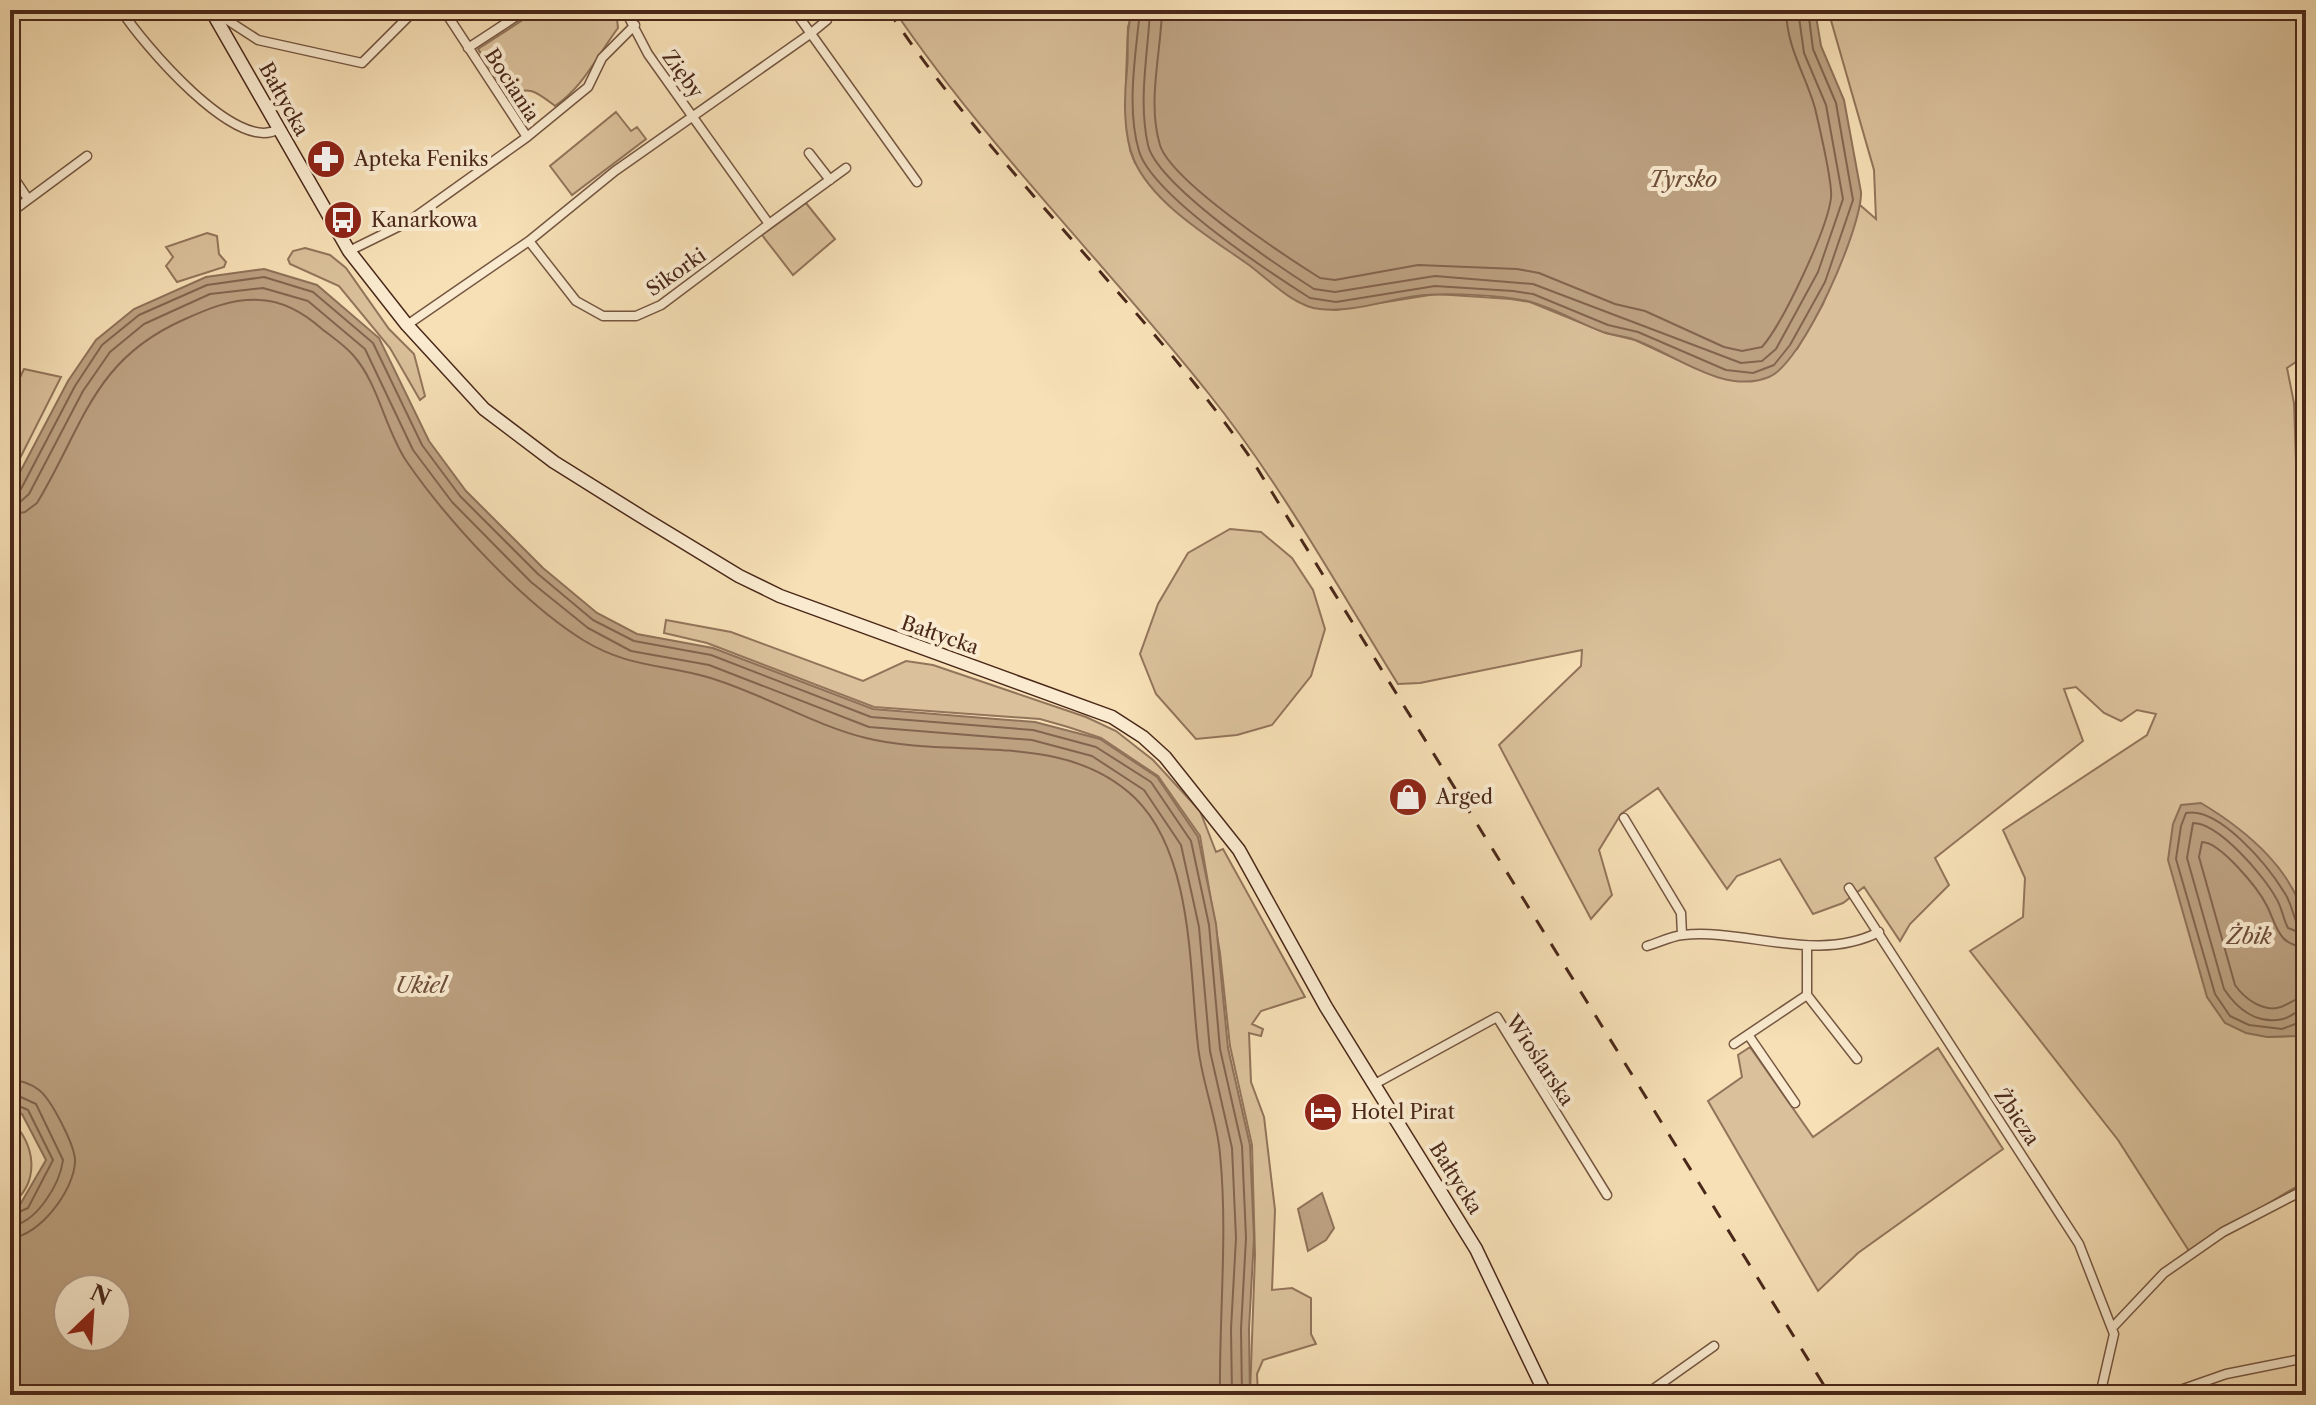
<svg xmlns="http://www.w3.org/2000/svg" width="2316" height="1405" font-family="'Libre Caslon Text',serif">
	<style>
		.green { fill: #dac19b; stroke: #92745a; stroke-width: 2 }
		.water { fill: #bca181; stroke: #8e7158; stroke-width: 2; fill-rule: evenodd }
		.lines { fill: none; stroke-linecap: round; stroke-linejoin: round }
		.shore { stroke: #83644e; stroke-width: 2 }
		.street-casing { stroke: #755641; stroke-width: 11 }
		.secondary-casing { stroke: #4a281a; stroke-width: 15 }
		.street { stroke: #faebd0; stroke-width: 8 }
		.secondary { stroke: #faebd0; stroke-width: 12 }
		.rail { stroke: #4a281a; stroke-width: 3; stroke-dasharray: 14 14; stroke-linecap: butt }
		.labels { text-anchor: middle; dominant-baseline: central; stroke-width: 8; stroke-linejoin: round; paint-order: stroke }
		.street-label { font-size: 20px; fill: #4a281a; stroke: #faebd0 }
		.poi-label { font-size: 20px; fill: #4a281a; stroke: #faebd0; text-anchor: start }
		.water-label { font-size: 22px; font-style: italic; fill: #6c4c39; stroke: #faebd0 }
	</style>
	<rect width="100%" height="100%" fill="#f7e0b6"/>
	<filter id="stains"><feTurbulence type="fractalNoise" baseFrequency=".0025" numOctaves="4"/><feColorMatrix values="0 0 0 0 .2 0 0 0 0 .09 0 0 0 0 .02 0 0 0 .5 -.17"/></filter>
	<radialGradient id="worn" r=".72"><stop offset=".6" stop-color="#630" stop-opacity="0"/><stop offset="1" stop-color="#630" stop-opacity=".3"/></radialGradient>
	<path class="green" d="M538,10H616L618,28C597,56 584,86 555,106C537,92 530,85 508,95L478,49Z
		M894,10H1133L1128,27L1126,78L1130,150L1135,163L1169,203L1306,305L1336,310L1436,294L1511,299L1530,302L1606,333L1635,340L1697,369L1797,349L1823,304L1860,205L1876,219L1874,170L1828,10H2306V355L2287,368L2294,403L2296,460L2306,465V928L2293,891L2184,913L2196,958L2267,1037L2297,1036L2306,1023V1181L2189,1251L2118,1140L1970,951L2023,917L2025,878L2003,830L2147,735L2156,714L2137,710L2121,721L2104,713L2076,687L2064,689L2083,741L1935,858L1949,885L1910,924L1900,941L1864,887L1843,903L1813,914L1780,859L1737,876L1727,889L1658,788L1621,814L1599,850L1612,895L1591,919L1499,745L1581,666L1582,650L1420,683L1398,684C1337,586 1281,484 1209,394C1106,264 987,147 894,10Z
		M616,112L631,131L637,127L646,139L572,195L550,166Z
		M806,203L835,239L793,275L762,235Z
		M207,233L217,236L219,254L226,262L224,267L177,282L166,266L173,257L166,247Z
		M305,248L330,255L346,268L389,329L414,354L425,396L420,400L390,348L339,286L290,264L288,259L293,251Z
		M24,369L61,377L10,478V399Z
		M1230,529L1261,532L1292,558L1313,590L1325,629L1311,676L1272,725L1237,735L1196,739L1156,694L1140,654L1158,604L1188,553Z
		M666,620L731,632L863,681L906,661L933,665L1086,717L1116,731L1153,760L1200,811L1216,852L1223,849L1305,997L1261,1011L1252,1024L1263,1029L1261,1036L1249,1033L1251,1082L1264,1117L1275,1210L1272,1290L1292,1288L1311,1298V1334L1316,1344L1263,1360L1257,1374L1258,1395H1250L1255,1255L1252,1145L1230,1046L1220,953L1200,836L1158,776L1101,738L1068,727L1040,719L874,707L707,643L664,633Z
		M1750,1047L1813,1137L1938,1048L2003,1149L1858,1253L1818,1291L1708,1101L1742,1077L1738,1055Z
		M10,1120C36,1143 41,1183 10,1205Z"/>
	<path class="water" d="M1133,10H1815L1821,46L1844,100L1861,192C1862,228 1803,363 1769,377C1725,395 1677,356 1638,341C1627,336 1615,336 1603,332C1579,323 1556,309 1531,302C1505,295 1442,292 1416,296C1385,300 1352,313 1320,309C1295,307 1269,280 1249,265C1211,238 1153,204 1134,160C1123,135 1124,96 1127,70C1129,49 1125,29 1133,10Z
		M264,269L317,285L379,338L429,441L466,491L543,568L597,613L637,634L713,648L873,709L1035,722L1100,739L1157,777L1198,837L1216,924L1228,1048L1250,1145L1254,1238L1249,1329L1250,1395H10V1209L21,1203L46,1160L22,1114L10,1108V491L68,381L96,340L134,309L206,277ZM68,1289H116V1337H68Z
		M2201,803C2246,830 2299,873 2306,929C2310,960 2306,993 2306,1023L2297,1036L2267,1037L2246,1033L2225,1023L2207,997L2168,860L2173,824L2181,805Z
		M1322,1193L1334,1228L1326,1240L1308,1251L1298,1209Z"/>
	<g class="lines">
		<path class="shore" d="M1140,10C1136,53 1126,107 1139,151C1152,195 1269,272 1310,298L1336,302L1435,286L1513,291L1533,294L1608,325L1638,332L1726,370L1753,373L1774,365L1790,345L1825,282L1853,200L1836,103L1813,49L1808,10
			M1150,10C1148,54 1138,100 1148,145C1157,185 1278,266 1314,289L1335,292L1435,276L1533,284L1741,363L1762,361L1776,349L1818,272L1843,199L1826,105L1804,53L1798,10
			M1162,10C1161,53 1147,102 1160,145C1171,181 1285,256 1320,278L1335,280L1418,265L1517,269L1539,273L1615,304L1645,311L1724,347L1742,351L1762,347C1783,323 1827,230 1831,198C1833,183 1819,126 1815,108C1805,73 1787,49 1786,10
			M10,493L21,489L75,386L102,345L139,315L207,285L264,277L313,292L373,343L422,445L460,496L538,574L593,620L634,641L711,655L871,717L1033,730L1096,747L1151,782L1191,841L1209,925L1220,1049L1242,1146L1246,1238L1241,1329L1242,1395
			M10,503L20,502L29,494L83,391L110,352L144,324L210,294L263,288L308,301L365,349L413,450L452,502L531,582L588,628L631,651L709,665L869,727L1032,740L1092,756L1144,790L1181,845L1199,927L1210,1051L1232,1148L1236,1238L1231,1329L1232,1395
			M10,515L25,512L37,503C84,425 93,360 183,320C207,309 233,298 260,300C283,301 305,314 322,329C332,337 344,345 353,355C379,384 385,430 407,462C447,520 523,603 583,640C627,667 660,664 707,677C760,692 815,726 866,738C954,760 1063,729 1135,798C1194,856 1189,970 1198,1046C1202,1083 1217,1118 1220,1154C1228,1234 1219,1315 1220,1395
			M2306,925L2296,921C2292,911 2290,900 2284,892C2268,866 2219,806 2186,813L2181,826L2176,859L2215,994L2230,1016L2249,1025L2282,1029L2306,1020
			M2306,935L2288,928C2283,919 2282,907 2276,898C2264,876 2219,823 2193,823L2187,858L2224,989C2237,1009 2257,1025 2283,1019C2292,1017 2296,1010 2306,1009
			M2306,947C2278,946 2277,926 2267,906C2258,888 2220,842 2202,842L2199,857L2235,985C2244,998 2263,1013 2281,1007C2291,1003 2295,998 2306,997
			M10,1080C21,1080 31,1084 39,1090C51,1099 76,1147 75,1162C74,1190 39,1237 10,1238
			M10,1092L36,1104L63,1160C60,1184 36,1224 10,1226
			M10,1102L28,1110L53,1160L28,1208L10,1216"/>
		<defs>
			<path id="street" d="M121,10C142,43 237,155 278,129
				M444,10L527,137
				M794,10L917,182
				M218,22L224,18L258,40L362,63L415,10
				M468,48L526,10
				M809,153L830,180
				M10,172L28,199
				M10,213L87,156
				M769,224L846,168
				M529,241L576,301L603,316H636L661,305L769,224L648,54L625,10
				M349,251L408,222L527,137L588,87L602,58L635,25
				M407,325L529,241L615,171L810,34L827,20L828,10
				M1624,818L1681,913L1682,935
				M1849,888L2079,1244L2114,1334L2100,1395
				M1647,946C1658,943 1671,936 1683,935C1745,928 1816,964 1879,932
				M1807,995L1857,1059
				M1749,1036L1795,1103
				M1734,1044L1807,995V947
				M1373,1085L1497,1017L1607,1195
				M2112,1328L2164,1273L2223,1232L2306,1189
				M1645,1395L1714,1346
				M2166,1395L2226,1374L2306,1358"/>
			<path id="secondary" d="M211,10L349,251L407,325L484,409L554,462L642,517L739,576L780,596L1112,717L1143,737L1165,757L1239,850L1326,1007L1476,1249L1546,1395"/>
		</defs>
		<use href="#street" class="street-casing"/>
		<use href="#secondary" class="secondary-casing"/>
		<use href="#street" class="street"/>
		<use href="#secondary" class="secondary"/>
		<path class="rail" d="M888,10C995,171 1141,301 1252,460L1830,1395"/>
	</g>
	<defs>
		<symbol id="pharmacy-disc" viewBox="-11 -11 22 22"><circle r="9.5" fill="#8f2418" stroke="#faebd0"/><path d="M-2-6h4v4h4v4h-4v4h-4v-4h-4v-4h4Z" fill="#fff"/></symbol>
		<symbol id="bus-disc" viewBox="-11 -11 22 22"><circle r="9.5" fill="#8f2418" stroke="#faebd0"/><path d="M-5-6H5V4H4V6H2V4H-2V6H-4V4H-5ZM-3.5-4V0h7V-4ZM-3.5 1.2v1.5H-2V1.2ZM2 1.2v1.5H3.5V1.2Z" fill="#fff"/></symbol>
		<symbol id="shop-disc" viewBox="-11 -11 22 22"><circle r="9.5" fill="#8f2418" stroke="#faebd0"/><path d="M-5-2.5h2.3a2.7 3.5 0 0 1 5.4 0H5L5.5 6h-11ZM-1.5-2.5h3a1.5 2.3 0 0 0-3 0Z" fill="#fff"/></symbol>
		<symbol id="hotel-disc" viewBox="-11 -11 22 22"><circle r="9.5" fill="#8f2418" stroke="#faebd0"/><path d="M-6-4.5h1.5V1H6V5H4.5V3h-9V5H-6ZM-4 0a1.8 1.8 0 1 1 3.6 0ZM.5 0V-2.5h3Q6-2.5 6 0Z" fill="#fff"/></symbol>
	</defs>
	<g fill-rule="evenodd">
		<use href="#pharmacy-disc" x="304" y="137" width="44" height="44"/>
		<use href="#bus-disc" x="321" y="198" width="44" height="44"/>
		<use href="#shop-disc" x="1386" y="775" width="44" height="44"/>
		<use href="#hotel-disc" x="1301" y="1090" width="44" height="44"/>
	</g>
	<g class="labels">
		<g class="street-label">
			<text transform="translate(683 74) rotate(54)">Zięby</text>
			<text transform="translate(512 85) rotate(57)">Bociania</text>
			<text transform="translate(284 99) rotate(61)">Bałtycka</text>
			<text transform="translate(676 272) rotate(-35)">Sikorki</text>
			<text transform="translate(940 635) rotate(19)">Bałtycka</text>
			<text transform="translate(1540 1060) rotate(56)">Wioślarska</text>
			<text transform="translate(2017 1117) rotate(56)">Żbicza</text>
			<text transform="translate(1456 1178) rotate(58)">Bałtycka</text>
		</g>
		<g class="poi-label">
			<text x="354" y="159">Apteka Feniks</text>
			<text x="371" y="220">Kanarkowa</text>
			<text x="1436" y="797">Arged</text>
			<text x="1351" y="1112">Hotel Pirat</text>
		</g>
		<g class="water-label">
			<text x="1683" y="179">Tyrsko</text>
			<text x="2249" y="936">Żbik</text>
			<text x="421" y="985">Ukiel</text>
		</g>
	</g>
	<rect width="2316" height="1405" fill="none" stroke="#f7e0b6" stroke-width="40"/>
	<rect x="12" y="12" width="2292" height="1381" fill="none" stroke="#4a281a" stroke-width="4"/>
	<rect x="20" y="20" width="2276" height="1365" fill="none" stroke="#4a281a" stroke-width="2"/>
	<g transform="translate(92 1313) rotate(25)"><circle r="38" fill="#faebd0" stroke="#b49d87" stroke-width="2"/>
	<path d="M0-6L14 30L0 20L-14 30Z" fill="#8f2418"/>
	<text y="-12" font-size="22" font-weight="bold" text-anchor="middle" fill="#4a281a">N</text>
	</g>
	<rect width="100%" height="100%" filter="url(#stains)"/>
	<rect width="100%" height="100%" fill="url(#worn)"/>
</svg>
